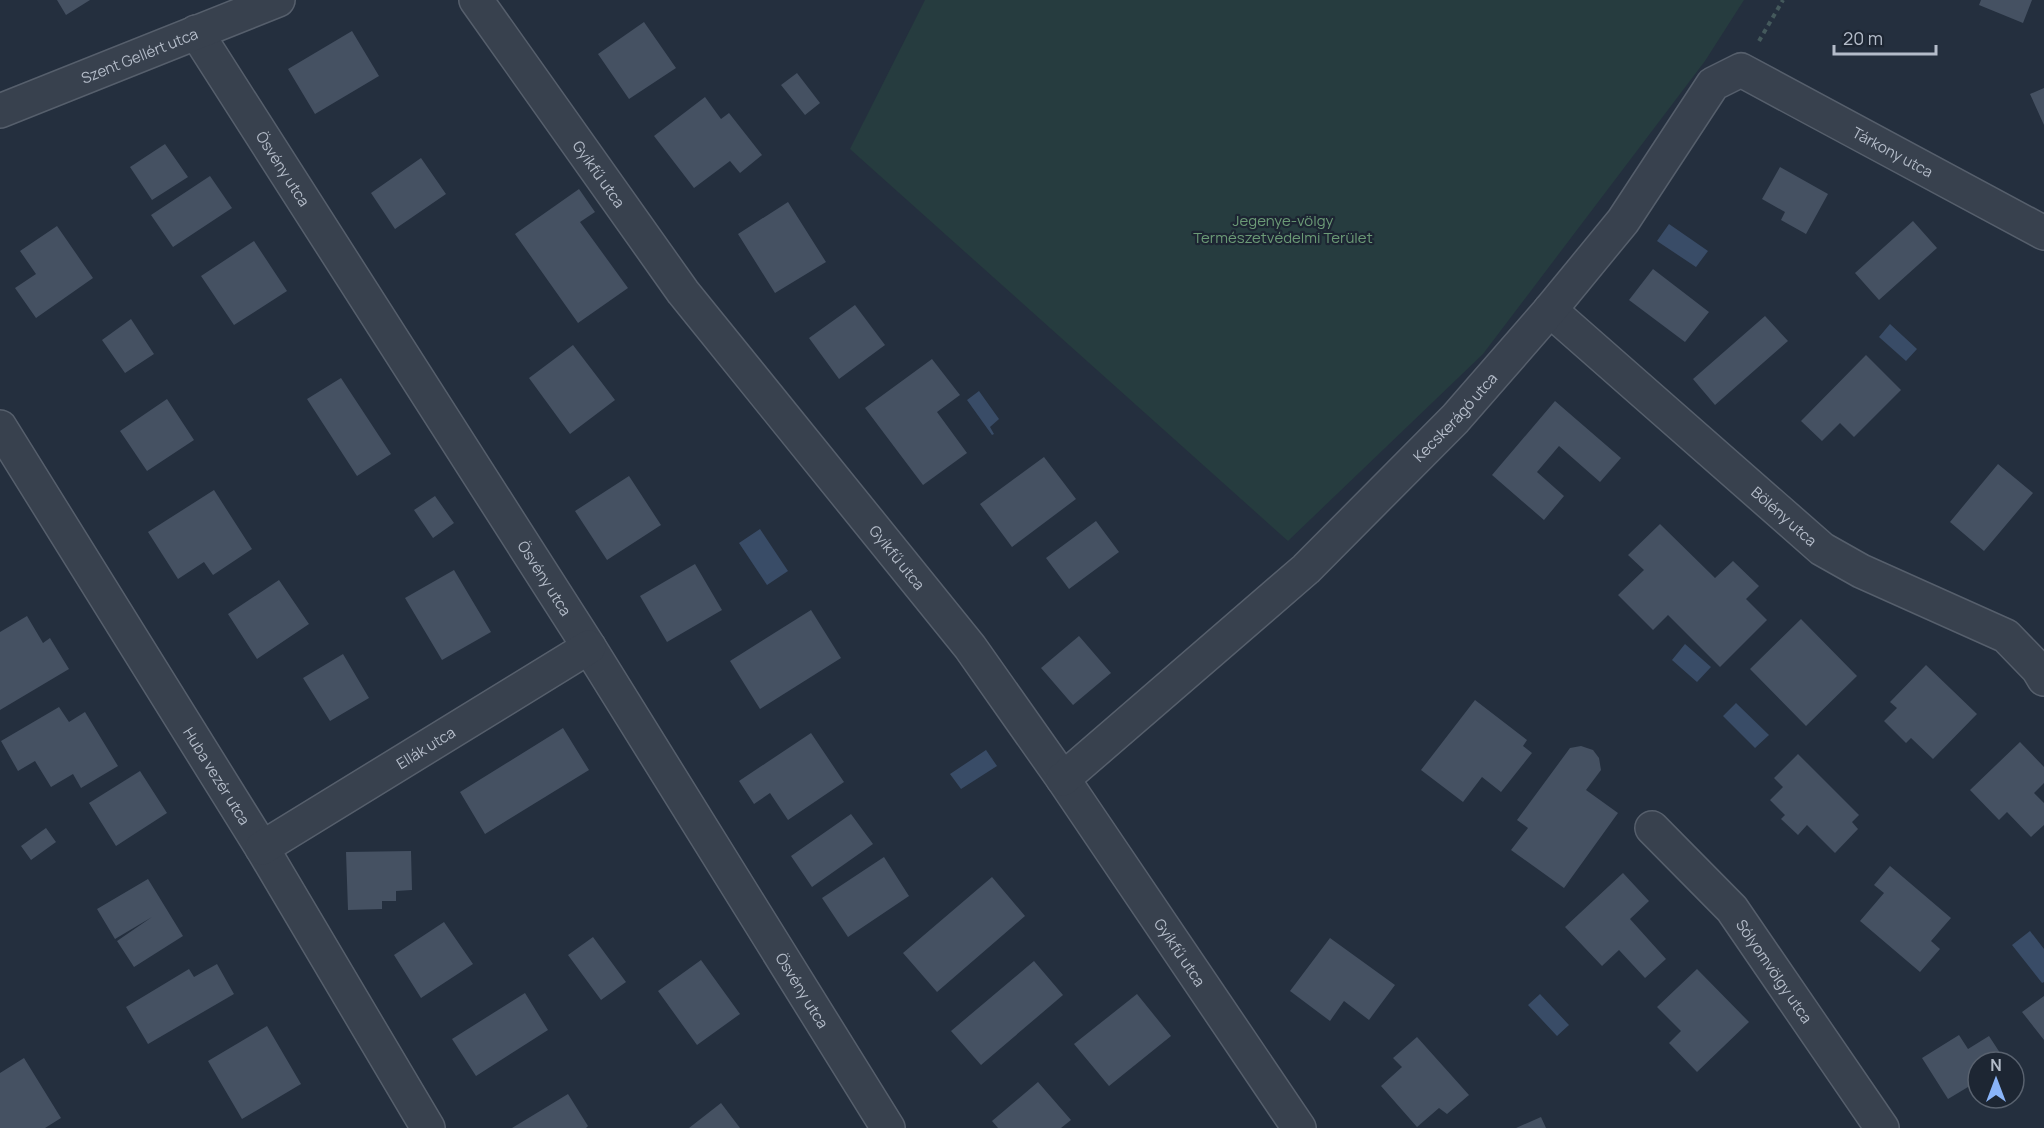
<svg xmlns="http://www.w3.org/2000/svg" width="2044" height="1128" font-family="Manrope,sans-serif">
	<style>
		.green { fill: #263c3f }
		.water { fill: #394c67 }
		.building { fill: #455162 }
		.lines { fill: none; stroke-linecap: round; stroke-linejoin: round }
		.street-casing { stroke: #565f6c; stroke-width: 36 }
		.path { stroke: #44595c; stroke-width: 4; stroke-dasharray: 4.5 4.5; stroke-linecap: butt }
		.street { stroke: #38414e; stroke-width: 33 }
		.labels { text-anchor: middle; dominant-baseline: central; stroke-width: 4.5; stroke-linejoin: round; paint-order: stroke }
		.street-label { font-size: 15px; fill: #b4bcc9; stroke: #1d2633 }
		.park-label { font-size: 15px; fill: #6b9a76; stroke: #1d2633 }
	</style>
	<rect width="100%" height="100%" fill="#242f3e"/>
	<path class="green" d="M925,0H1744L1705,61L1483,354L1288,541L850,149Z"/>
	<path class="water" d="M1669,224L1708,251L1696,267L1657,241Z
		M1890,324L1917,349L1906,361L1879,337Z
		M979,391L999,419L990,427L994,434L992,435L967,400Z
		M760,529L788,571L767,585L739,543Z
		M1685,644L1711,667L1697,682L1672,660Z
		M1736,703L1769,735L1755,748L1723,716Z
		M986,750L997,766L961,789L950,774Z
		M2030,931L2044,949V982L2042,983L2012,945Z
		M1540,994L1569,1025L1557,1036L1528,1005Z"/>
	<path class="building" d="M57,0H90L66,15Z
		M1981,0H2032L2023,23L1979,5Z
		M644,22L676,68L629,99L598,54Z
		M352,31L379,76L315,114L288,69Z
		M797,73L820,103L805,115L781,85Z
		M2044,88V125L2030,94Z
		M705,97L721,119L729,113L762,155L740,173L730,161L694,188L654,136Z
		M165,144L188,177L152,200L130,167Z
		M421,158L446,194L395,229L371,193Z
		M1780,167L1828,194L1806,234L1781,220L1785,212L1762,199Z
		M210,176L232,208L173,247L151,215Z
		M579,189L595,212L580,222L628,288L578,323L515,234Z
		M788,202L826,262L775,293L738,234Z
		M1913,221L1937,248L1879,300L1855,273Z
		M57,226L93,278L36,318L15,288L36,274L20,251Z
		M254,241L287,291L234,325L201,276Z
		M1653,269L1709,312L1685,342L1629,300Z
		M855,305L885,345L839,379L809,338Z
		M1765,316L1788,341L1715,405L1693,379Z
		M131,319L154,354L125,373L102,340Z
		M573,345L615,400L570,434L529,378Z
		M1866,355L1901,390L1854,437L1840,423L1822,441L1801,421Z
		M932,359L960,395L937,412L967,453L923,485L865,408Z
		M341,378L391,454L357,476L307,399Z
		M167,399L194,440L147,471L120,431Z
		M1555,401L1621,458L1600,482L1559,446L1537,472L1564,496L1544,520L1492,475Z
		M1044,457L1076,499L1012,547L980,504Z
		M1998,464L2033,493L1984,551L1950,522Z
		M629,476L661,525L607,560L575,511Z
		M214,490L252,549L213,575L204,562L178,579L148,532Z
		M435,496L454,523L433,538L414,510Z
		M1096,521L1119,552L1069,589L1046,558Z
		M1660,524L1715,578L1733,561L1759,586L1746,599L1767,620L1720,667L1668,615L1653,630L1618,595L1644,570L1628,555Z
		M695,564L722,610L667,642L640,596Z
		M454,570L491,632L442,660L405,598Z
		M279,580L309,624L257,659L228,614Z
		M811,610L841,658L760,709L730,661Z
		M27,616L43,643L50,638L69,669L0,710V632Z
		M1801,619L1857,676L1806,726L1750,669Z
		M1079,636L1111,673L1073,705L1041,668Z
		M343,654L369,698L330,721L303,678Z
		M1926,665L1977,714L1933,759L1911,738L1906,743L1884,721L1897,708L1890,702Z
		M1475,700L1527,740L1523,746L1532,753L1501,792L1482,777L1463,802L1421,770Z
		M59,707L69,722L85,712L118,766L81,788L73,774L51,787L35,761L18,771L1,741Z
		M563,728L589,770L485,834L460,792Z
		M811,733L844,782L788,820L770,793L754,804L739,781Z
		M2020,742L2044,767V783L2034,793L2044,803V825L2031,837L2007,812L1999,820L1970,790Z
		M1581,746L1593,750L1599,758L1601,770L1586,790L1618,813L1564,888L1511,850L1528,828L1517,820L1570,748Z
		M1798,754L1859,815L1852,822L1858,829L1835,853L1807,825L1798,835L1781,819L1785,815L1770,800L1783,787L1774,778Z
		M140,771L167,813L116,846L89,803Z
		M851,814L873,844L812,887L791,856Z
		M46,828L56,842L31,860L21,846Z
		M411,851L412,890L396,891V901H382V909L348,910L346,852Z
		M884,857L909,896L848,937L822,898Z
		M1890,866L1951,918L1931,941L1940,949L1920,972L1860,921L1884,893L1874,885Z
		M1623,873L1649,901L1630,919L1666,959L1645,978L1619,950L1602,966L1565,927Z
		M992,877L1025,916L937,992L903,953Z
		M148,879L183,936L134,967L117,941L152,917L115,939L97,909Z
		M444,922L473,964L421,998L394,955Z
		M593,937L626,982L601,1000L568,955Z
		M1330,938L1395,985L1369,1020L1344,1001L1330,1021L1290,991Z
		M701,960L740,1014L697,1045L658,991Z
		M1034,961L1063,995L981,1065L951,1031Z
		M217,964L234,994L148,1044L126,1007L189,969L194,977Z
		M1697,969L1749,1022L1697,1072L1669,1043L1681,1031L1657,1007Z
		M525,993L548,1030L476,1076L452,1039Z
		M1137,994L1171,1036L1109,1086L1074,1044Z
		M2044,996V1040L2022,1012Z
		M267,1026L301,1084L242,1119L208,1061Z
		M1959,1035L1968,1049L1989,1036L2006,1062H1978V1092L1973,1084L1948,1099L1922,1058Z
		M1417,1037L1469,1095L1447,1114L1439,1108L1417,1127L1381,1086L1402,1067L1393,1058Z
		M24,1058L61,1118L45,1128H0V1073Z
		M1038,1082L1071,1120L1061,1128H998L992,1121Z
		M568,1094L588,1126L586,1128H512Z
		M721,1103L740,1128H689Z
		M1541,1117L1546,1128H1516Z"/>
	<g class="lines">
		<defs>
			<g id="street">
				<path id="s1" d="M476,0L683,292L970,647L1063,779L1299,1128"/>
				<path id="s2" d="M196,32L589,647L888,1128"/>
				<path id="s3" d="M0,111L278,0"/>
				<path id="s4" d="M1550,310L1822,549L1861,571L2006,636L2038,669L2044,679"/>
				<path id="s5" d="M0,427L262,848L428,1128"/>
				<path id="s6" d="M1063,779L1306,569L1455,419L1550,310L1623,221L1713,84L1741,70L2044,233"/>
				<path id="s7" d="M1652,828L1732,909L1882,1128"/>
				<path id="s8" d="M262,848L589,647"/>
			</g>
		</defs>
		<use href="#street" class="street-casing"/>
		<path class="path" d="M1759,41L1783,0"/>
		<use href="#street" class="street"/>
	</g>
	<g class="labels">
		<g class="street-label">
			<text stroke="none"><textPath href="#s3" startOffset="150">Szent Gellért utca</textPath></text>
			<text stroke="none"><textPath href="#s6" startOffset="1160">Tárkony utca</textPath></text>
			<text stroke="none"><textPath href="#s2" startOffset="162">Ösvény utca</textPath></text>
			<text stroke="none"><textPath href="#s1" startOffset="213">Gyíkfű utca</textPath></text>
			<text stroke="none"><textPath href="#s6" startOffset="534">Kecskerágó utca</textPath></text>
			<text stroke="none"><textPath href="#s4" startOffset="312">Bölény utca</textPath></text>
			<text stroke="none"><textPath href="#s1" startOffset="699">Gyíkfű utca</textPath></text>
			<text stroke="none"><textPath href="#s2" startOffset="648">Ösvény utca</textPath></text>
			<text stroke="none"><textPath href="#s8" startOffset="192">Ellák utca</textPath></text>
			<text stroke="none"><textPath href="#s5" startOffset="411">Huba vezér utca</textPath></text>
			<text stroke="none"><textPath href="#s1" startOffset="1185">Gyíkfű utca</textPath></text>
			<text stroke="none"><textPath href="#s7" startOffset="189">Sólyomvölgy utca</textPath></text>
			<text stroke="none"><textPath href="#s2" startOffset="1134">Ösvény utca</textPath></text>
		</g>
		<g class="park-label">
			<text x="1283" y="220">Jegenye-völgy<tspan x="1283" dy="17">Természetvédelmi Terület</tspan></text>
		</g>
	</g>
	<g transform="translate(1996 1080)"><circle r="28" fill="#1d2633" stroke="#59626f" stroke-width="1.5"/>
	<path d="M0-4.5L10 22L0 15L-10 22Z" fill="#8ab4f8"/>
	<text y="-9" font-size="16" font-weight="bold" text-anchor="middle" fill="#b4bcc9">N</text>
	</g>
	<path d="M1834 45v9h102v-9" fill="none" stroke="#b4bcc9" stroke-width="3"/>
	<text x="1843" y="45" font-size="18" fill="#b4bcc9" stroke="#1d2633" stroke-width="4.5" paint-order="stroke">20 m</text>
</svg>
